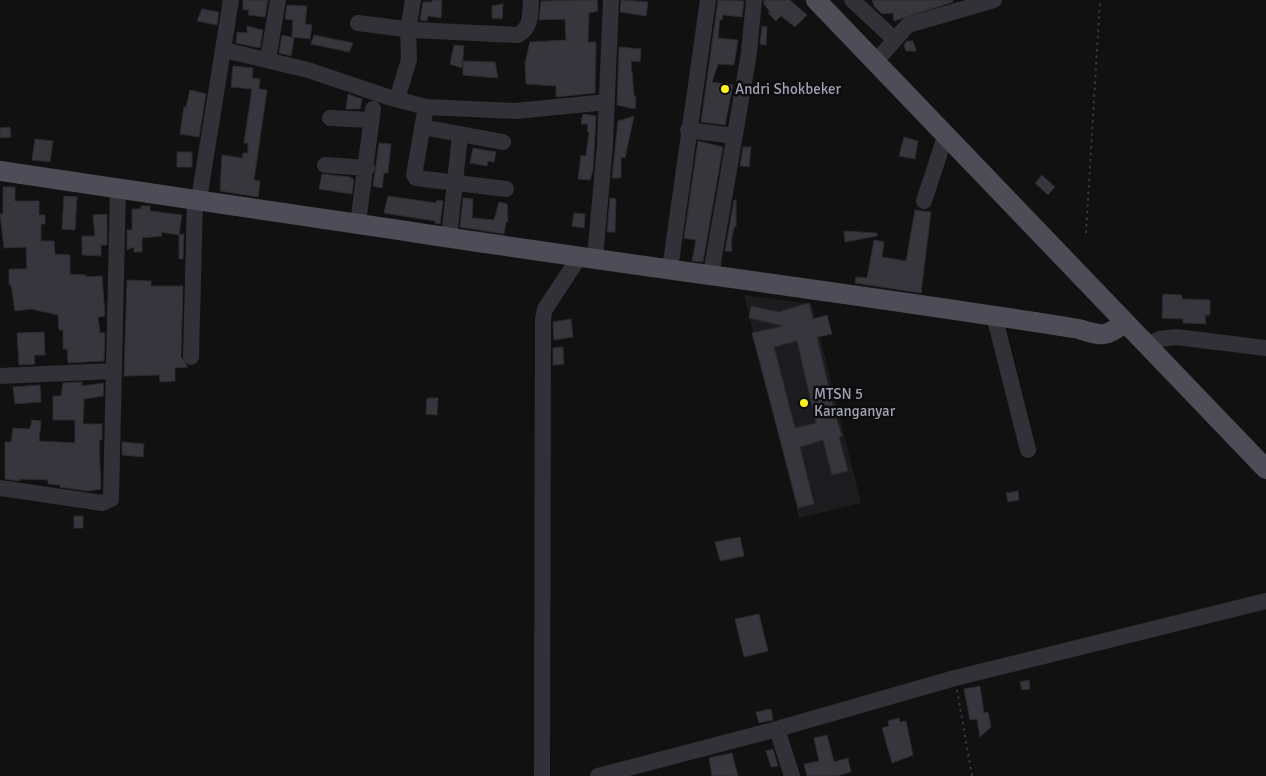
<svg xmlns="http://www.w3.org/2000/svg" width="1266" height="776" font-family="Signika,sans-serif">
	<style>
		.built { fill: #1c1c1f }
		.building { fill: #37363c; stroke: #2b2a2e; fill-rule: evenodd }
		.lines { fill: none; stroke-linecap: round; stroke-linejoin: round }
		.path { stroke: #37373f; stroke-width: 2; stroke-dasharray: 2.5 4; stroke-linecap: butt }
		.minor { stroke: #323138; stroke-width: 16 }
		.major { stroke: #4e4d57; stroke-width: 20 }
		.poi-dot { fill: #fff11c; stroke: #0c0c0d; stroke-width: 2 }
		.labels { text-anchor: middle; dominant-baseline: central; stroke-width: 5; stroke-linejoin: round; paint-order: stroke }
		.poi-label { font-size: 15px; fill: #a0a1b4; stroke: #0c0c0d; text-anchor: start }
	</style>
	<rect width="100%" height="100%" fill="#111112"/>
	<path class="built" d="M744,295L812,304L861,503L799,518Z"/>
	<path class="building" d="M243,0H268L265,17L248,15L249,10H243Z
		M432,0H442L441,18L428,16L427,21L420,20L423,2H432Z
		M577,0H597L598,11L589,13L588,42H596L595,93L556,97V86L526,84L525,63L530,42L566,40L565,19L539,20L541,1Z
		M621,0L648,2L646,16L620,12Z
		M718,0L744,1L742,17L723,15L722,20L720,19L718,38L738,40L734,65L718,64L712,82L733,85L725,125L701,122Z
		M764,0H790L807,15L795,27L781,16L776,21L768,13L770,12L764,4Z
		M872,0H953V2L894,21L893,13L882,14L874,6Z
		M503,4L502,19L492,18V6Z
		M287,5L307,6L305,24L312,25L310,39L292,37L293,20L285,19Z
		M202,9L219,12L217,25L197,21Z
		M247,26L263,30L260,48L236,43L237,32L247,33Z
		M762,26L767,27L766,45L760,44Z
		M282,35L294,38L291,56L279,53Z
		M314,35L353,43L349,52L311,44Z
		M907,41H913L916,51H906L904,45Z
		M454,45L464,46L462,68L450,64Z
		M619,47L641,49L640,62L631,61L634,96H636L635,109L617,105Z
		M463,61L495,62L498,78L463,75Z
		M233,66L253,68L252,78L260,79L259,89L267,90L254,180L260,181L258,197L220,191L222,155L242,158L243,153H248V143H244L252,89L231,87Z
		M190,90L206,94L199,137L180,134L184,107H186Z
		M348,94L362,99L360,109H346Z
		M583,114L596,116L593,170L590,180L578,179L581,155L586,156L589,132L587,131L588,124H581Z
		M634,116L625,158L621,157V178H612L618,121Z
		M10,127L11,137L0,138V128Z
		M904,137L918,141L915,159L899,156Z
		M35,139L53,141L50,162L32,160Z
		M698,141L723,147L703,262L692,261L696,240L684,238Z
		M379,143L391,144L388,173H384L382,188L373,186Z
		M743,147H751L749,167L740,166Z
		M473,148L496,152L494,162L488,161L487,166L470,163Z
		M177,152H192V167H177Z
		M322,174L350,177L354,180L352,194L319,189Z
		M1042,175L1055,187L1048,195L1035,183Z
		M3,187H15V201H39V215H45V224H41V241H54L55,254L70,255V274L86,275V277L102,276L105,316L98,317L100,333H105L104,361L68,363L67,349H63V330H59L58,315L31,309L15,311L11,285H9V269H27L26,247L4,248L0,214H3Z
		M64,196L77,197L75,230L62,229Z
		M388,196L436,203L437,200L443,201L440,224L435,223V221L384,213Z
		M463,198L473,199L472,218L494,220L499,202L507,204L508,222H506L504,234L460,227Z
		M610,198L616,199L615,232H607Z
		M734,200H736V227H734L731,242L732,251H725Z
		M141,206H150V211L182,215L179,235L161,232L162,236L142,238V252H134V247L127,250V230H132V209H141Z
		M915,210L931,212L921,293L855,283L856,277L867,278L874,240L884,242L882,257L906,261Z
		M574,213L585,214L584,228L572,226Z
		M107,214V245H101V256L82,255V236H95L93,215Z
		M844,231L877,233V236L845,242Z
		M184,234L183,259H179V235Z
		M127,280L151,281V286H183L181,357L188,367L175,368V381L160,382L159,375L124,376Z
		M1163,294L1182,295V299L1210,300V315H1205L1206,324L1183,323V319L1162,318Z
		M809,303L813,319L827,315L832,334L817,337L835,414L842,436L839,437L848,471L832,475L823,440L800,447L814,504L798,508L752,333L783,326L749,318L751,306L779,312ZM797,341L816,423L795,428L774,347Z
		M571,319L573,337L554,340L553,322Z
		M44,332L45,355H34L35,364L19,365L17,333Z
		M563,347L564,364L553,365V348Z
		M82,382V386L104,383L103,396L84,399L83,424H102V440H99L101,489L87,491L60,487V485L48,484V480L20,479V481L5,479V442H11L13,428L30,429L32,420L41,421L39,441L75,443V420H53V396H61L63,383Z
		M40,385L41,402L15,404L13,387Z
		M427,398H438L437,415L426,414Z
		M122,442L144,444L143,457L122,455Z
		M1018,491L1019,500L1008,502L1006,493Z
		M74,516H83V528H74Z
		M740,537L744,556L720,561L715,542Z
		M759,614L768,651L744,657L735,619Z
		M1029,680L1030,689L1022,690L1020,682Z
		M980,686L984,713L988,712L991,727L980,737L977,719L970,720L964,689Z
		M771,709L773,720L759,723L756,712Z
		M899,718L900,722L906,721L913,755L892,763L882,728L889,726L888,721Z
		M827,735L834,762L848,758L851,772L837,776H807L804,764L819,761L814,738Z
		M773,749L778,766L771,767L766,751Z
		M732,753L738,776H712L709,758Z"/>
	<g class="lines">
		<path class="path" d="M1086,233L1100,0
			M957,690L972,776"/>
		<path class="minor" d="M852,0L894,39
			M358,23L413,30L518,35C532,27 530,14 531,0
			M224,50L308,70L388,97L426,107L515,111L607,102
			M268,59L278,0
			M877,60L908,25L994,0
			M397,99L409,60L408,30L413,0
			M426,107L414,175L416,178L506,189
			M330,118L371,120
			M422,127L503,142
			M688,130L734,136
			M325,165L367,168
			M199,199L231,0
			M924,201L946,134
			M358,223L373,109
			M449,237L460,135
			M595,258L605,144L611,0
			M670,269L708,0
			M711,274L749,53L754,0
			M994,315L1028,450
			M1147,345L1160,339L1176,337L1266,348
			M191,357L195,199
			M0,376L114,371
			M0,488L102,503L111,499L118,187
			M777,729L792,776
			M542,776L543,319L545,309L580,256
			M598,776L777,729L955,678L1266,601"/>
		<path class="major" d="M816,0L1266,469
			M0,171C136,190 271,211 406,231C630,266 855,293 1079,329C1101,336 1106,338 1125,322"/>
	</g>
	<g class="poi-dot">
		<circle cx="725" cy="89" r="5"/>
		<circle cx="804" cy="403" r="5"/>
	</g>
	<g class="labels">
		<g class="poi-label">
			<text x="735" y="89">Andri Shokbeker</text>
			<text x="814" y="394">MTSN 5<tspan x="814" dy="17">Karanganyar</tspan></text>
		</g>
	</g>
</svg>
